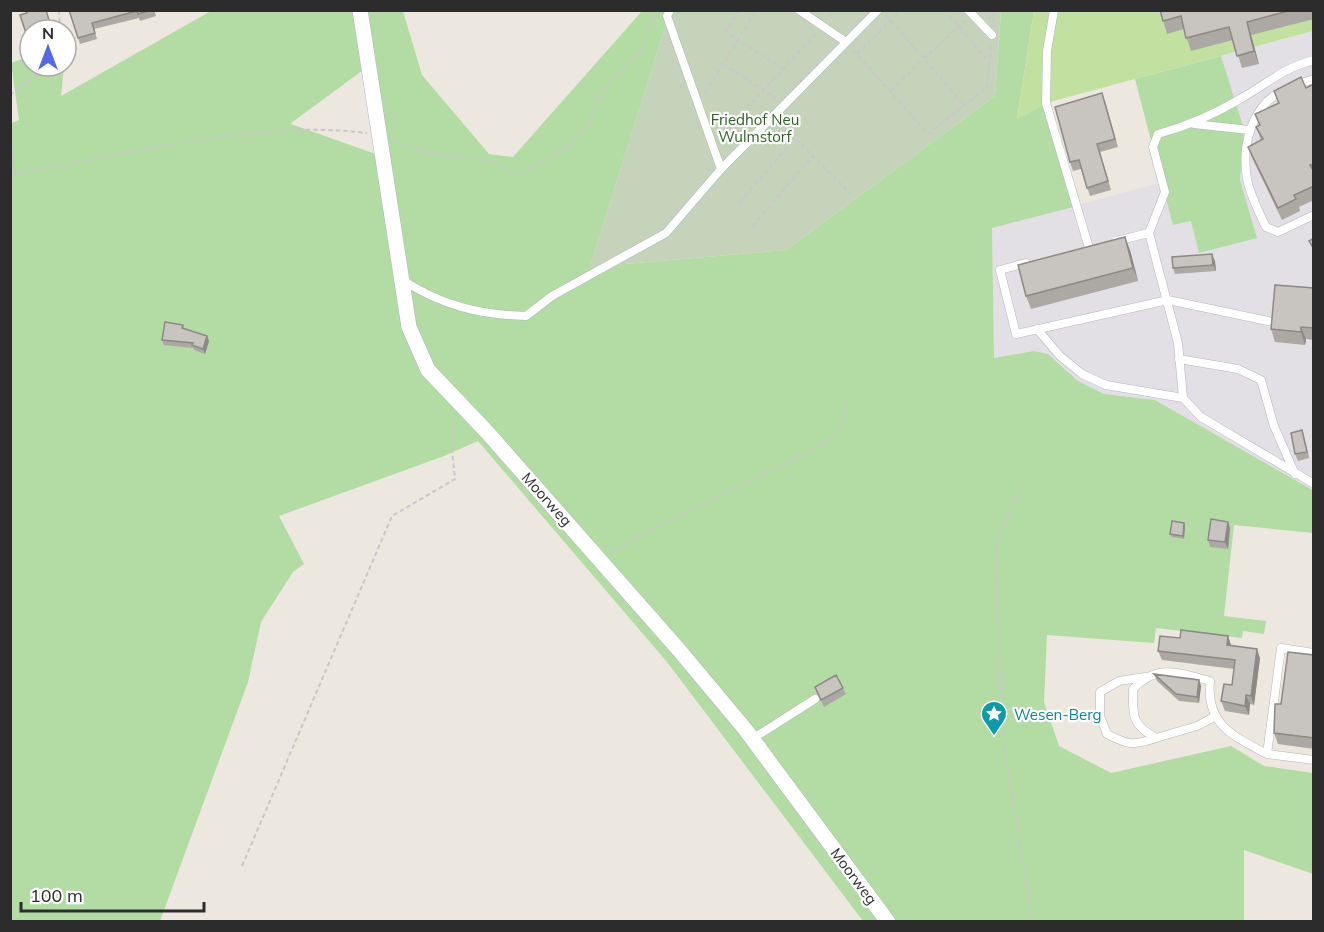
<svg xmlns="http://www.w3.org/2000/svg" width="1324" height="932" font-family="Mulish,sans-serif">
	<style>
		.industrial { fill: #e2e0e5 }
		.green { fill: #b3dba4; fill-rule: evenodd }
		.cemetery { fill: #c5d3ba }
		.pitch { fill: #c2e1a1 }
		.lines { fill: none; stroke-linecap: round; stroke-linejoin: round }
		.lane-casing { stroke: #b4b5be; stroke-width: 9 }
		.street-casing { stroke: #b4b5be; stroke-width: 16 }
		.path { stroke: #c8c8c8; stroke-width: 2; stroke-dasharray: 4.5 3; stroke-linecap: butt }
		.lane { stroke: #fff; stroke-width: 8 }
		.street { stroke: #fff; stroke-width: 15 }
		.wall { fill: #aca9a4 }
		.shaded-wall { fill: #8c8986 }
		.building { fill: #c8c4bf; stroke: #8c8986; stroke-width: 1.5 }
		.labels { text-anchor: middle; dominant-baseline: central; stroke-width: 4.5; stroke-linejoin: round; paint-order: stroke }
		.park-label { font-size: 15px; fill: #2d6124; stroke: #fff }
		.street-label { font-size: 15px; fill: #2c2c2c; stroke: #fff }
		.culture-label { font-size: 15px; fill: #0d838f; stroke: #fff; text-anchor: start }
	</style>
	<rect width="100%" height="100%" fill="#ece8e0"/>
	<path class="industrial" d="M1313,31V491L1155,400L1104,394L1078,381L1048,354L1034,351L994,358L992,228L1163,182L1173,225L1191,221L1257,238L1240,180L1244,129L1221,56Z"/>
	<path class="green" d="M211,11H403L422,75L489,154L513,157L642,11H670L590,267L786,250L995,96L1001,11H1034L1017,119L1046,103L1077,206L992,228L994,358L1034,351L1048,354L1078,381L1104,394L1155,400L1314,491L1313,533L1234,525L1224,616L1266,621L1264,634L1243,631L1242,638L1156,628L1154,643L1047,635L1044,702L1059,746L1111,773L1231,746L1264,766L1313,773V874L1244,850V921H863L667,662L478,441L444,456L279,516L304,564L293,572L261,622L248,682L160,921H11L10,114L12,123L19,120L11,63L30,56V66H64L61,96ZM370,65L384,157L291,124V123Z
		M1221,56L1244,129L1240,180L1257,238L1199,253L1191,221L1173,225L1135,79Z"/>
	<path class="cemetery" d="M670,11H1001L995,96L786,250L590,267Z"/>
	<path class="pitch" d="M1034,11H1313V31L1046,103L1017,120Z"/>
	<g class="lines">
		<defs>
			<path id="lane" d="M670,10L667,16L721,169
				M799,10L846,42
				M968,10L992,35
				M1054,10L1047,51L1046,103L1089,248
				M1295,85L1314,79
				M1284,90C1252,104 1241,146 1247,179C1250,195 1259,212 1266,227L1278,232L1314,215
				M1194,124L1249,130
				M1149,233L1165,192L1153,147L1158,134C1188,126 1213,115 1240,99C1267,84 1282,68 1314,60
				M1116,241L1149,233L1178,343L1183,398
				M1026,263L1000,270L1016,334L1168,300L1268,321
				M401,279C440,305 480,315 526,316L552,296L666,233L721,169L878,10
				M1037,329L1060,356L1082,374L1106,385L1183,398L1201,417L1314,484
				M1179,359L1238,369L1261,380L1274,426L1295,474
				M1314,653L1281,648L1267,754L1314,760
				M1145,677L1119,681L1100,692V716L1107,734C1128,745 1133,746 1156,738
				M1214,717L1197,726L1156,738C1131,725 1133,715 1133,689C1158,663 1179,673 1210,681C1206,725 1233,736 1267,754
				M752,739L815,699"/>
			<path id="street" d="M360,10L409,327L428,370L487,432L679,650L745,729L888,922"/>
		</defs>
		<use href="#lane" class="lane-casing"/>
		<use href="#street" class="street-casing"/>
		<path class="path" d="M59,10L60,30
			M739,10L726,32L783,69
			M945,10L989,62
			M984,10L992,20
			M886,15L964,105
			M829,18L833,10
			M993,23L994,10
			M853,50L928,134L987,87L991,43
			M857,54L901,10
			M723,64L776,98
			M891,90L965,20
			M705,93L754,14
			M10,95L49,66
			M780,123L850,193
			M10,134L16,175
			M721,136L817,33
			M395,141L426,153L497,162L517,176L569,147L588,125L605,89L640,53L656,13
			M10,177C38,167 71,164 100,158C188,141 277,122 367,133
			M740,202L795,138
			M753,226L813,156
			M1020,489L995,547L1003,740L1033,922
			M610,553L651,530L824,445C840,432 844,423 847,402
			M242,866L392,516L455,479L452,450L455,417"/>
		<use href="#lane" class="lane"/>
		<use href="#street" class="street"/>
	</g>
	<path class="wall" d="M69,10H154L156,16L140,21L139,18L94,29L97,39L80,44Z
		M1160,10H1314V19L1251,35L1259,64L1242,68L1233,40L1191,51L1184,29L1167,34Z
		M27,13L30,30V39L28,40L20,15Z
		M1314,84V200L1299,207L1300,211L1282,220L1252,158L1248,147L1261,140L1256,127L1259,125L1255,114L1278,103L1274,91L1306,88Z
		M1105,101L1118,147L1100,152L1111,190L1090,196L1081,169L1073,171L1070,162Z
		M1130,250L1138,281L1031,309L1026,296Z
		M1215,261L1216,271L1175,274L1173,268Z
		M1314,288V340L1306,339L1305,345L1275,342L1271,329Z
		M183,325L184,328L207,336L209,341L205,354L194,350L193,348L164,345L162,340Z
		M1304,437L1309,458L1298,461L1295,454Z
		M1184,523L1185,526L1184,539L1172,537L1170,534Z
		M1230,528L1228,549L1210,547L1208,540Z
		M1228,636L1231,646L1260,658L1254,705L1250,704L1249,715L1225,711L1221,701L1232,685L1234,669L1162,660L1158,651L1180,638Z
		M1314,655V749L1278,744L1274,733L1281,704Z
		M1154,674L1199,680L1201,686L1199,703L1179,701L1157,681Z
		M815,687L843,688L846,694L824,707Z"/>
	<path class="shaded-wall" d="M1247,22L1251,35L1259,64L1254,51Z
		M1125,237L1130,250L1138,281L1133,268Z
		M1212,254L1215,261L1216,271L1213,265Z
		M1301,327L1306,339L1305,345L1301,332Z
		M207,336L209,341L205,354L203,349Z
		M1302,430L1304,437L1309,458L1307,452Z
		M1228,522L1230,528L1228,549L1225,542Z
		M1184,523L1185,526L1184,539L1183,536Z
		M1228,636L1231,645L1230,655L1227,645Z
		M1257,649L1260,658L1254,705L1251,696Z
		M1199,680L1201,686L1199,703L1197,697Z
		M1246,695L1250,704L1249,715L1245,706Z"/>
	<path class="building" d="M26,10H46L52,30H30V32L26,33L20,15L27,13Z
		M69,10H151L138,14L137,11L92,23L95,33L78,38Z
		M1160,10H1292L1247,22L1254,51L1237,56L1229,27L1186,38L1181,16L1163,21Z
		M1301,77L1306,88L1314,84V164L1310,165L1314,172V186L1294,195L1296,199L1278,208L1248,147L1263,139L1256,127L1260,125L1255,114L1279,103L1274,91Z
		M1102,93L1115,139L1097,144L1108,181L1087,188L1079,160L1070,162L1055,107Z
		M1125,237L1133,268L1026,296L1018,265Z
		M1314,238V249L1309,241Z
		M1212,254L1213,265L1173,268L1172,257Z
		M1275,285L1314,288V328L1301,327V332L1271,329Z
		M165,322L183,325L182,328L207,336L203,349L192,345L193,343L162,340Z
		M1302,430L1307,452L1295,454L1291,433Z
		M1211,519L1228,522L1225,542L1208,540Z
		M1172,521L1184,523L1183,536L1170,534Z
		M1181,630L1228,636L1227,645L1257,649L1251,696L1246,695L1245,706L1221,701L1224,684L1232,685L1235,660L1158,651L1160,636L1180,638Z
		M1288,652L1314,655V738L1274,733L1275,704H1281Z
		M1154,674L1199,680L1197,697L1176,694Z
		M836,675L843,688L821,700L815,687Z"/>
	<defs>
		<symbol id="sight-pin" viewBox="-11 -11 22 30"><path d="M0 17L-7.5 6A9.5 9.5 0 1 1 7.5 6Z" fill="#0f9aa8" stroke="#fff"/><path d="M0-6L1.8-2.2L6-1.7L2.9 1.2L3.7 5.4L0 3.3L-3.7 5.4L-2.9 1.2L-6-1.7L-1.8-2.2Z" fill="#fff"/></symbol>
	</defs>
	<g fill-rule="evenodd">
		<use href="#sight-pin" x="979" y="699" width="30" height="40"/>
	</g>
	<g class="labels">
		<g class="park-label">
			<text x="755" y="119">Friedhof Neu<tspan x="755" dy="17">Wulmstorf</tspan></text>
		</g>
		<g class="street-label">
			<text transform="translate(547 499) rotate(48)">Moorweg</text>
			<text transform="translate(854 876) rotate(53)">Moorweg</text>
		</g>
		<g class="culture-label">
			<text x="1014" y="714">Wesen-Berg</text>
		</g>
	</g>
	<rect width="1324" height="932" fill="none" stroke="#2c2c2c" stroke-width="24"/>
	<g transform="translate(48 48)"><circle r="28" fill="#ffffff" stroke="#ababab" stroke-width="1.5"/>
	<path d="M0-4.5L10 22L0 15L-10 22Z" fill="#5667e4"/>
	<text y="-9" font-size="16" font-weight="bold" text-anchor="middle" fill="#2c2c2c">N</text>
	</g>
	<path d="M21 902v9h183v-9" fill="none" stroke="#2c2c2c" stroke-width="3"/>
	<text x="30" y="902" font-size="18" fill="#2c2c2c" stroke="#ffffff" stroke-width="4.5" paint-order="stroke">100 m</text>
</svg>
